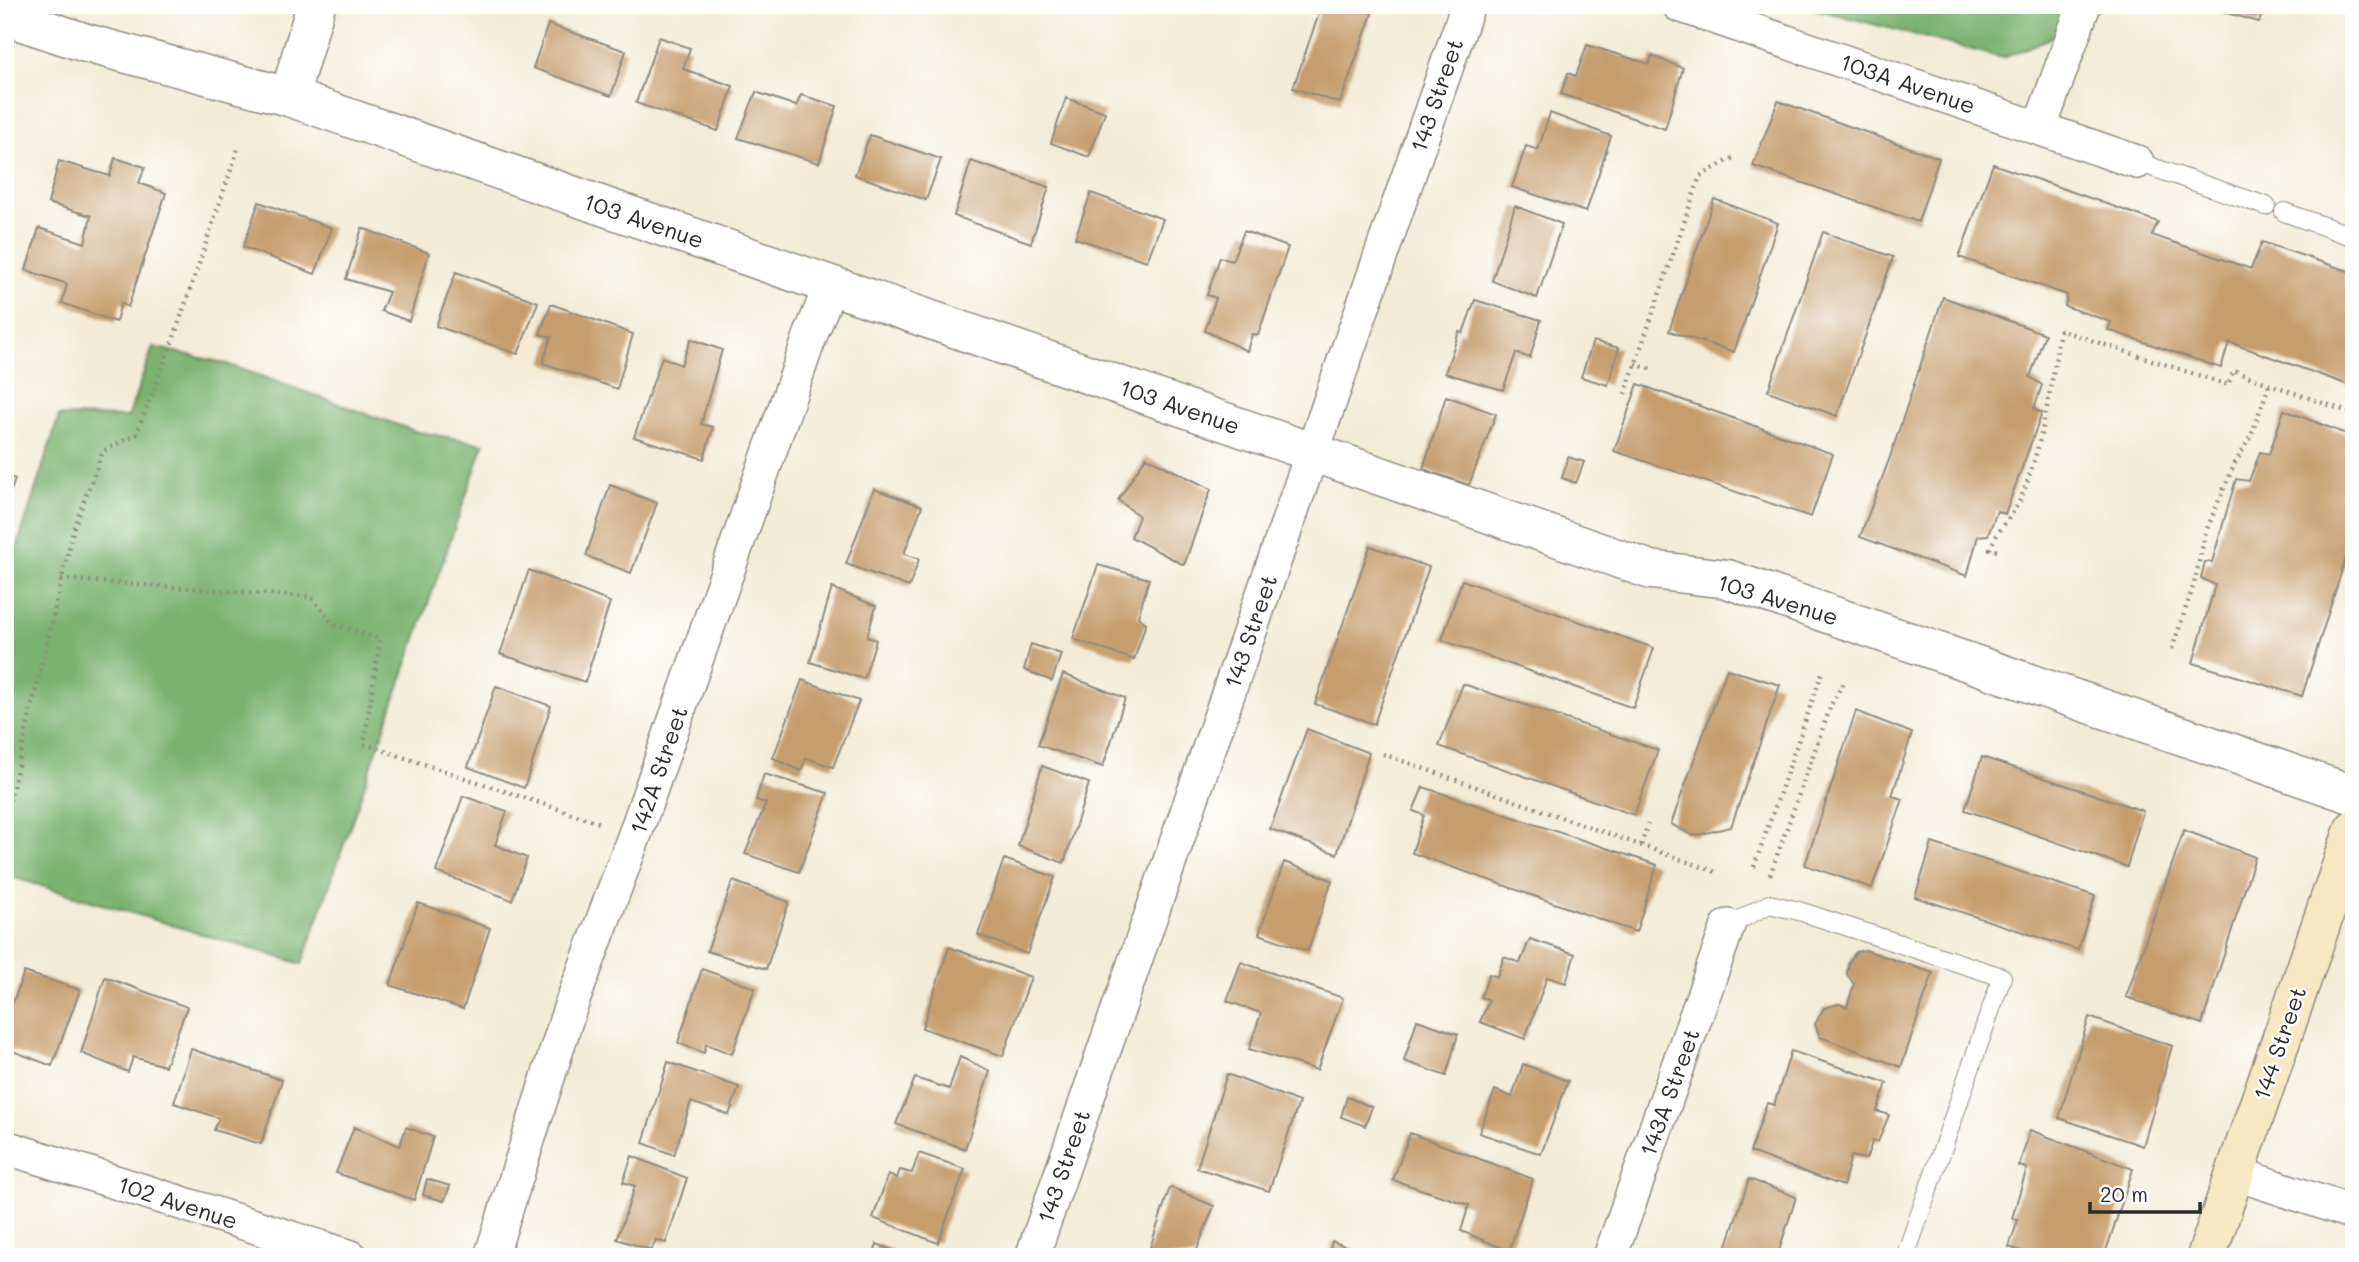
<svg xmlns="http://www.w3.org/2000/svg" width="2359" height="1262" font-family="Mali,sans-serif">
	<style>
		.forest { fill: #7ab26f; stroke: #526e4d; stroke-width: 2 }
		.building { fill: #c69e6e }
		.lines { fill: none; stroke-linecap: round; stroke-linejoin: round }
		.service-casing { stroke: #8f8b80; stroke-width: 20 }
		.minor-casing { stroke: #8f8b80; stroke-width: 36 }
		.tertiary-casing { stroke: #8f8b80; stroke-width: 41 }
		.secondary-casing { stroke: #8f8b80; stroke-width: 41 }
		.path { stroke: #8f8b80; stroke-width: 4.5; stroke-dasharray: 2 5; stroke-linecap: butt }
		.service { stroke: #fff; stroke-width: 18 }
		.minor { stroke: #fff; stroke-width: 33 }
		.tertiary { stroke: #fff; stroke-width: 38 }
		.secondary { stroke: #f7e8c3; stroke-width: 38 }
		.labels { text-anchor: middle; dominant-baseline: central; stroke-width: 5; stroke-linejoin: round; paint-order: stroke }
		.street-label { font-size: 23px; fill: #2b2b2b; stroke: #fff }
	</style>
	<rect width="100%" height="100%" fill="#fff"/>
	<filter id="ink" filterUnits="userSpaceOnUse"><feTurbulence type="fractalNoise" baseFrequency=".0143" numOctaves="2"/><feDisplacementMap in="SourceGraphic" scale="14" xChannelSelector="R" yChannelSelector="G"/><feConvolveMatrix kernelMatrix="1 2 1 2 8 2 1 2 1" color-interpolation-filters="sRGB"/></filter>
	<filter id="wash" filterUnits="userSpaceOnUse"><feTurbulence type="fractalNoise" baseFrequency=".00686" numOctaves="4" result="noise"/><feDisplacementMap in="SourceGraphic" scale="28" xChannelSelector="R" yChannelSelector="G"/><feGaussianBlur stdDeviation="1.57" result="paint"/><feColorMatrix in="noise" values="0 0 0 0 0 0 0 0 0 0 0 0 0 0 0 0 0 1.4 0 .05"/><feComposite in="paint" operator="in"/></filter>
	<g filter="url(#wash)">
		<rect width="100%" height="100%" fill="#f3ebd6"/>
		<path class="forest" d="M1800,5H2069L2059,34L2003,58Z
			M153,347L224,363L415,431L484,444L302,964L5,875V585L59,416L128,417Z"/>
		<g id="blocks">
			<path class="building" d="M1218,5H1239L1237,12Z
				M1322,5H1366L1374,8L1340,103L1293,88Z
				M2211,5H2265L2259,22L2210,8Z
				M548,24L626,51L611,96L533,68Z
				M659,37L690,48L683,69L733,86L718,131L636,103Z
				M1587,45L1649,64L1652,56L1683,68L1665,129L1561,94L1568,73L1576,76Z
				M756,92L796,106L801,95L837,106L819,163L738,138Z
				M1066,98L1105,112L1089,157L1051,143Z
				M1778,101L1939,158L1918,222L1753,166Z
				M1550,113L1611,136L1586,212L1512,187L1526,146L1538,150Z
				M870,135L941,159L926,200L855,175Z
				M115,158L145,167L139,183L166,193L128,307L121,303L116,322L62,303L67,284L26,270L39,228L85,243L91,216L48,203L59,161L110,176Z
				M971,161L1049,187L1031,243L954,216Z
				M1993,164L2158,222L2152,235L2251,269L2262,242L2354,273V387L2229,342L2221,368L2108,330L2111,322L2065,306L2067,295L1959,257Z
				M1091,193L1163,219L1147,261L1075,238Z
				M1714,199L1778,223L1734,352L1669,331Z
				M259,202L332,228L315,274L243,247Z
				M1515,206L1562,224L1537,298L1492,281Z
				M362,228L429,253L409,321L381,311L389,292L346,279Z
				M1244,231L1288,247L1258,335L1252,334L1247,351L1205,331L1216,298L1207,295L1220,257L1232,261Z
				M1823,232L1893,257L1837,416L1768,391Z
				M456,272L538,302L518,354L436,326Z
				M1943,297L2045,334L2030,377L2042,385L2034,409L2042,413L2005,514L1997,511L1988,535L1978,536L1967,576L1860,537L1890,457Z
				M1475,300L1541,320L1530,358L1516,353L1503,390L1445,373L1459,332L1463,333Z
				M551,304L633,334L617,389L543,363L551,337L540,334Z
				M691,339L722,350L701,424L713,427L704,459L634,437L662,357L681,365Z
				M1593,341L1619,348L1608,385L1581,377Z
				M1638,384L1833,454L1811,517L1614,451Z
				M1446,396L1496,414L1469,485L1423,469Z
				M2284,410L2354,437V532L2302,696L2193,663L2215,585L2201,578L2205,562H2212L2236,479L2249,481L2260,452L2269,454Z
				M1146,457L1211,489L1184,565L1131,537L1139,516L1118,500Z
				M1568,457L1584,462L1576,483L1562,478Z
				M5,475L15,479L6,505H5Z
				M610,485L657,503L631,573L586,556Z
				M874,489L922,506L904,554L919,559L909,587L846,564Z
				M1370,546L1429,567L1374,724L1315,704Z
				M1098,565L1149,579L1138,617L1146,623L1134,660L1073,639Z
				M529,570L610,602L585,682L500,654Z
				M1462,580L1654,648L1633,708L1442,640Z
				M832,588L876,606L867,637L876,640L864,679L810,662Z
				M1031,644L1061,654L1052,681L1024,670Z
				M1727,669L1780,685L1731,827L1693,836L1671,824Z
				M1063,674L1125,698L1103,767L1038,745Z
				M802,680L859,701L833,767L806,758L801,771L773,758Z
				M1463,684L1658,750L1634,815L1439,746Z
				M496,686L551,706L524,788L468,767Z
				M1856,711L1912,733L1892,796L1903,799L1872,888L1805,865Z
				M1307,729L1369,753L1337,854L1270,829Z
				M1982,757L2143,811L2127,867L1965,810Z
				M1042,766L1089,783L1064,863L1018,846Z
				M764,774L828,793L799,872L745,854L766,803L756,800Z
				M1423,787L1657,865L1636,932L1412,853L1424,815L1413,811Z
				M463,796L507,811L495,845L527,858L512,900L436,872Z
				M2184,830L2255,857L2202,1024L2126,997Z
				M1932,843L2095,896L2078,950L1915,897Z
				M1004,859L1055,877L1027,954L978,935Z
				M1284,862L1332,880L1308,951L1259,934Z
				M733,881L789,902L766,969L707,951Z
				M418,903L490,928L463,1009L390,985Z
				M1530,939L1575,954L1566,983L1547,977L1525,1039L1480,1022L1489,1000L1481,997L1489,974L1497,977L1504,957L1520,963Z
				M949,947L1031,977L1003,1056L922,1028Z
				M1865,950L1933,973L1901,1067L1820,1037L1815,1024L1824,1008L1839,1004L1847,1007L1854,984L1847,974L1849,962L1856,952Z
				M1241,962L1343,998L1317,1070L1249,1049L1261,1013L1227,1001Z
				M702,969L755,988L732,1054L706,1044L704,1053L678,1043Z
				M24,972L80,990L52,1066L5,1048V1024Z
				M105,977L187,1007L165,1066L133,1057L128,1072L81,1053Z
				M2089,1017L2172,1046L2143,1146L2059,1118Z
				M1417,1020L1458,1034L1446,1076L1404,1061Z
				M191,1049L282,1080L261,1144L214,1130L219,1118L174,1103Z
				M1791,1051L1887,1083L1877,1111L1889,1115L1878,1142L1873,1140L1866,1159L1851,1156L1843,1186L1750,1152L1767,1103L1774,1105Z
				M960,1057L990,1071L965,1149L896,1124L915,1078L949,1089Z
				M668,1062L739,1087L729,1115L691,1102L674,1155L643,1143Z
				M1523,1064L1568,1081L1541,1154L1479,1133L1495,1090L1512,1097Z
				M1227,1074L1299,1102L1269,1191L1197,1168Z
				M1347,1097L1372,1107L1365,1126L1341,1117Z
				M354,1127L400,1146L406,1127L433,1137L414,1200L336,1173Z
				M2030,1130L2133,1169L2104,1257H2037L2009,1247L2018,1220L2012,1218L2027,1168L2019,1166Z
				M1410,1133L1533,1179L1509,1251L1461,1231L1469,1205L1393,1180Z
				M919,1153L965,1169L938,1243L873,1218L888,1175L897,1178L900,1170L912,1173Z
				M632,1156L687,1178L666,1243L656,1240L651,1250L617,1239L635,1186L623,1182Z
				M427,1179L450,1186L444,1201L423,1195Z
				M1749,1179L1796,1197L1777,1257H1723Z
				M1170,1187L1214,1206L1194,1257H1147Z
				M1332,1241L1360,1252L1358,1257H1328Z
				M877,1244L909,1257H873Z"/>
		</g>
	</g>
	<g filter="url(#ink)">
		<use href="#blocks" fill-opacity="0" stroke="#8f8b80" stroke-width="2"/>
		<g class="lines">
			<defs>
				<path id="service" d="M2137,162L2266,206
					M2284,212L2354,237
					M1728,926L1769,904L1799,911L2002,977L1905,1257"/>
				<path id="minor" d="M1679,5L2137,162
					M2040,127L2084,5
					M5,1147L351,1257
					M2234,1173L2354,1213
					M491,1257L569,1011L635,834L811,334L831,285
					M1032,1257L1468,5
					M1610,1257L1728,926"/>
				<path id="tertiary" d="M5,16L86,43L289,97L1651,570L1727,579L2354,795
					M289,97L316,5"/>
				<path id="secondary" d="M2206,1257L2354,829"/>
			</defs>
			<use href="#service" class="service-casing"/>
			<use href="#minor" class="minor-casing"/>
			<use href="#tertiary" class="tertiary-casing"/>
			<use href="#secondary" class="secondary-casing"/>
			<path class="path" d="M5,238L7,239
				M1635,364L1651,369
				M1625,394L1700,176L1733,158
				M1997,551L1990,549C1997,530 2013,516 2021,498C2043,444 2051,387 2060,330L2228,385L2233,371L2354,414
				M61,579L311,597L334,624L380,639L364,744L603,824
				M2172,649L2194,584L2206,531L2234,465L2251,436L2269,385
				M1383,754L1719,873
				M5,821L74,527L103,451L136,435L174,337L239,146
				M1641,845L1648,824
				M1754,867L1822,673
				M1770,875L1831,705L1844,681"/>
			<use href="#service" class="service"/>
			<use href="#minor" class="minor"/>
			<use href="#tertiary" class="tertiary"/>
			<use href="#secondary" class="secondary"/>
		</g>
	</g>
	<g class="labels">
		<g class="street-label">
			<text transform="translate(1908 83) rotate(19)">103A Avenue</text>
			<text transform="translate(1436 95) rotate(-71)">143 Street</text>
			<text transform="translate(644 220) rotate(19)">103 Avenue</text>
			<text transform="translate(1180 406) rotate(19)">103 Avenue</text>
			<text transform="translate(1778 599) rotate(17)">103 Avenue</text>
			<text transform="translate(1250 631) rotate(-71)">143 Street</text>
			<text transform="translate(658 770) rotate(-71)">142A Street</text>
			<text transform="translate(2279 1043) rotate(-71)">144 Street</text>
			<text transform="translate(1669 1092) rotate(-70)">143A Street</text>
			<text transform="translate(1063 1166) rotate(-71)">143 Street</text>
			<text transform="translate(178 1202) rotate(18)">102 Avenue</text>
		</g>
	</g>
	<rect width="2359" height="1262" fill="none" stroke="#fff" stroke-width="28"/>
	<path d="M2090 1202v10h110v-10" fill="none" stroke="#2b2b2b" stroke-width="3.5"/>
	<text x="2100" y="1202" font-size="21" fill="#2b2b2b" stroke="#ffffff" stroke-width="5" paint-order="stroke">20 m</text>
</svg>
